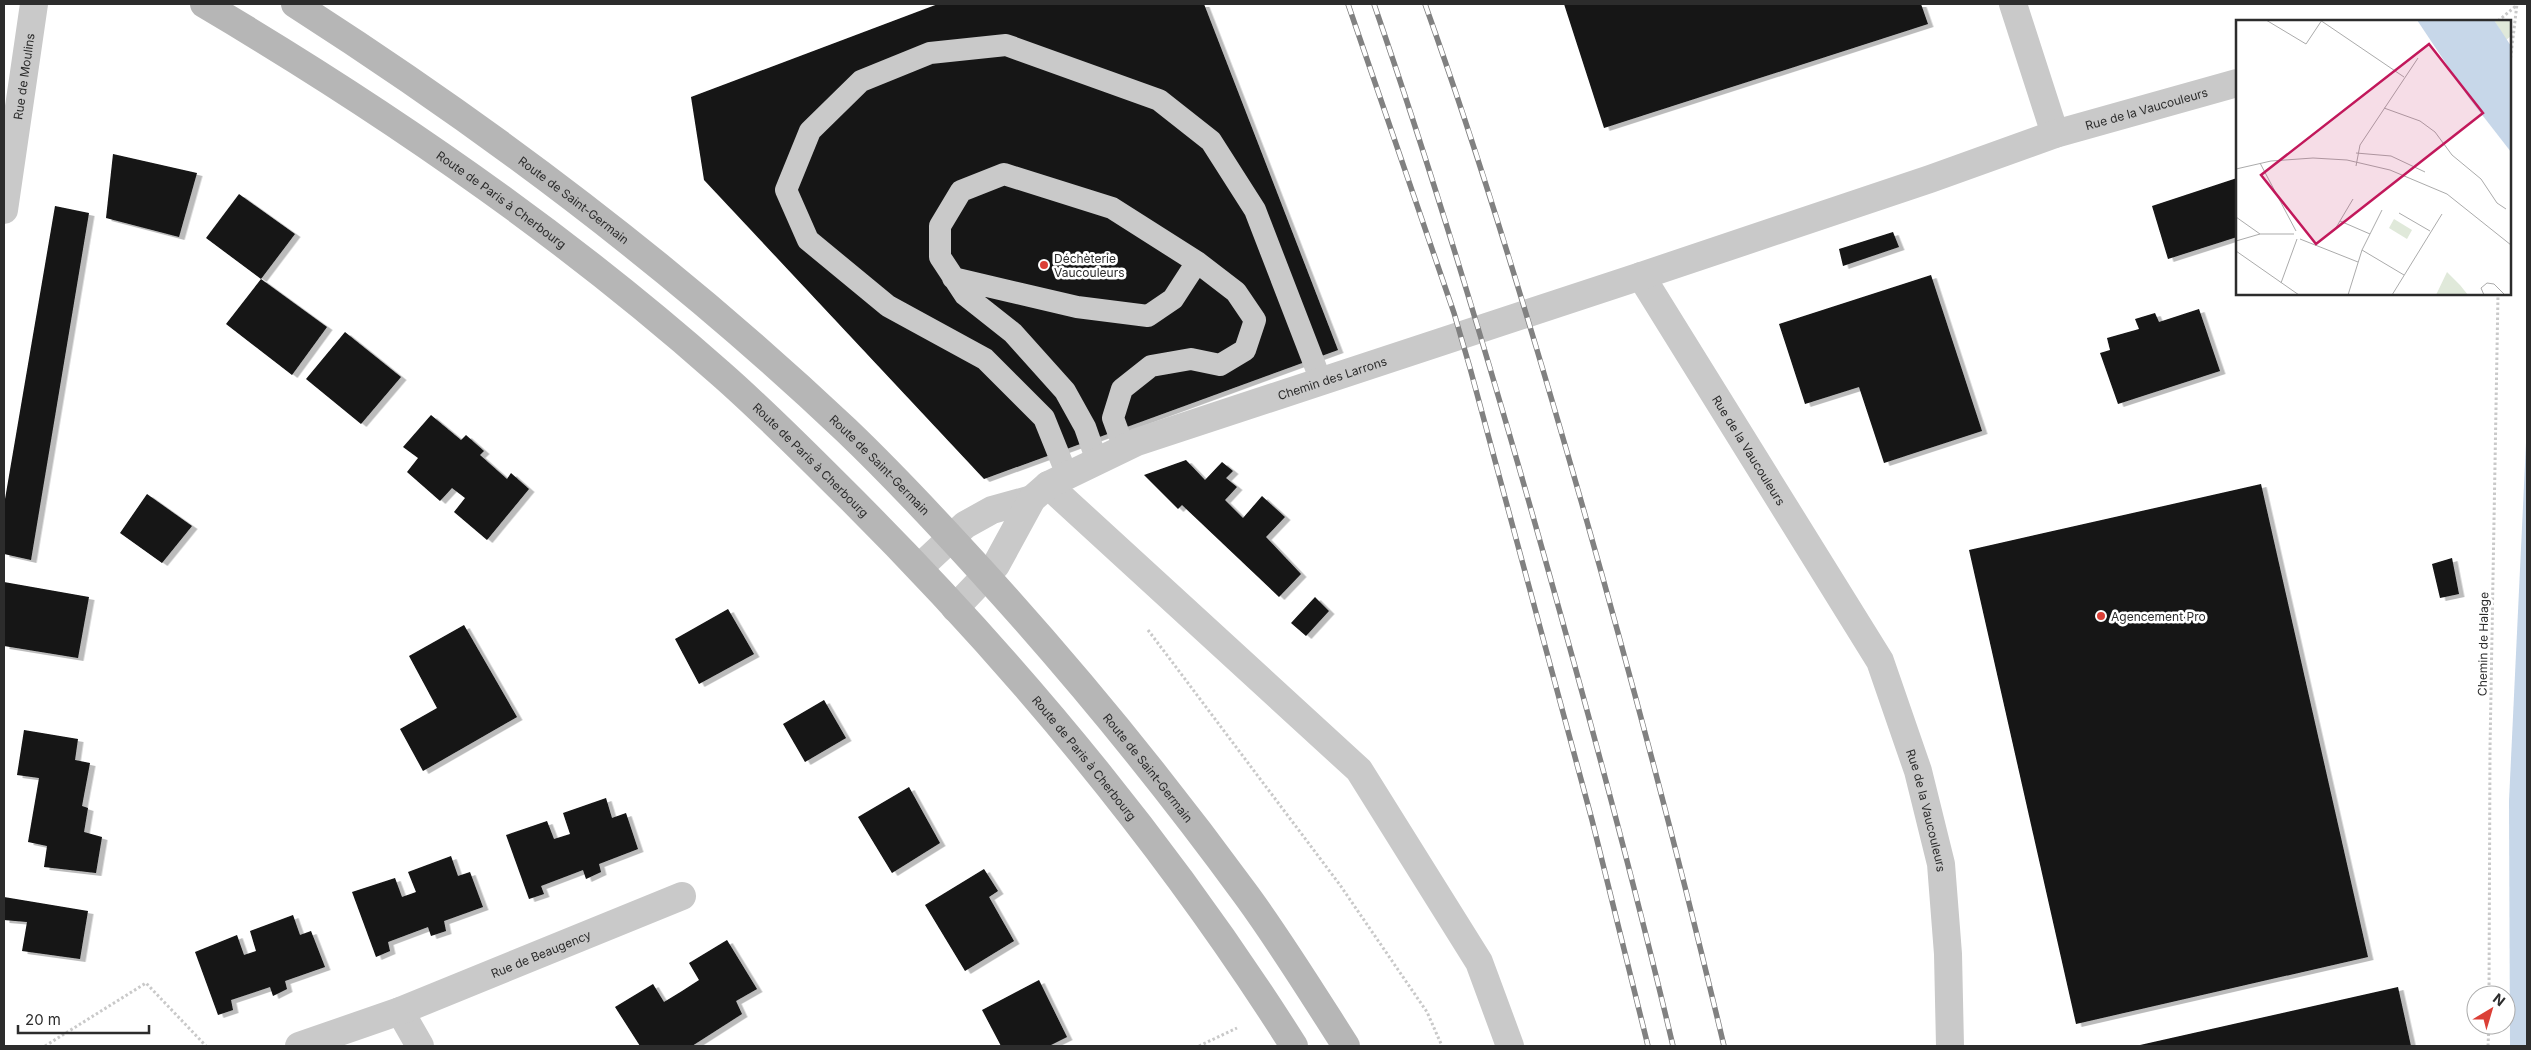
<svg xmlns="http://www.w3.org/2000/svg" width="2531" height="1050" font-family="Inter,sans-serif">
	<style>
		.water { fill: #c7d7e9 }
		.building { fill: #131313; filter: url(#shadow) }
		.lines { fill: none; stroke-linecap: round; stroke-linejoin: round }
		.path { stroke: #c9c9c9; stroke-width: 3; stroke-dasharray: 2.5 2.5; stroke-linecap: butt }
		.lane { stroke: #c9c9c9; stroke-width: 22 }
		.street { stroke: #c9c9c9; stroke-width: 28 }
		.secondary { stroke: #b6b6b6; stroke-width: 28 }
		.rail-casing { stroke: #818181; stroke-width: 5.5 }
		.rail { stroke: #fff; stroke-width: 4; stroke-dasharray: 11; stroke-linecap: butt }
		.poi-dot { fill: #db3f36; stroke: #fff; stroke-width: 2 }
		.labels { text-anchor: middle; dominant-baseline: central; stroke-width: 5; stroke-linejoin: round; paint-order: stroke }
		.street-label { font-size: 12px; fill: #2c2c2c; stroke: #fff }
		.poi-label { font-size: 12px; fill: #2c2c2c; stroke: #fff; text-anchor: start }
		.inset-road { fill: none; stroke: #ababab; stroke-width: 1 }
		.view { fill: #c2185b; fill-opacity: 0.15; stroke: #c2185b; stroke-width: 2.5 }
		.inset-edge { fill: none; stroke: #2c2c2c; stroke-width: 2.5 }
	</style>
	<defs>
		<filter id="shadow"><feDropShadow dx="5.5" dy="3" stdDeviation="0" flood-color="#0004"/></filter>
	</defs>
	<rect width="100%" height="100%" fill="#fff"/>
	<path class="water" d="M2527,422V1046H2510L2509,801Z"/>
	<path class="building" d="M938,4H1204L1338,350L984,479L704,180L691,97Z
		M1564,4H1921L1928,24L1604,128Z
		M113,154L197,173L179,237L106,218Z
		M2237,178V237L2168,259L2152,206Z
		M239,194L295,234L261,279L327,327L292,375L226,324L261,279L206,238Z
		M55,206L89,213L31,560L4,554V505Z
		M1893,232L1899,247L1843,266L1839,249Z
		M1931,275L1982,431L1884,463L1859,387L1805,404L1779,324Z
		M2199,309L2220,371L2118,404L2100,353L2110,350L2107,338L2139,329L2135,319L2155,313L2159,322Z
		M345,332L401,377L361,424L306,379Z
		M431,415L461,440L466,435L484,451L480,455L507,479L511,473L529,489L487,540L454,512L465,498L452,488L440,501L407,472L418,458L403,447Z
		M1186,460L1205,480L1222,462L1233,471L1226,478L1237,487L1225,500L1243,518L1262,496L1285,517L1266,537L1301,574L1279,597L1182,505L1178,509L1144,475Z
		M2261,484L2368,957L2076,1024L1969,550Z
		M147,494L192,526L162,563L120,533Z
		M2452,558L2459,594L2440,598L2432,564Z
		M4,582L89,597L78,658L4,646Z
		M1315,597L1329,611L1306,636L1291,623Z
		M728,609L754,654L699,684L675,639Z
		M464,625L517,717L423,771L400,729L437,708L409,656Z
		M824,700L846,738L805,762L783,724Z
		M24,730L78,739L75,760L90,763L82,806L88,808L84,832L102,837L96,873L44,867L47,846L28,842L39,778L17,775Z
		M909,787L940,843L892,873L858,817Z
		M606,798L612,818L626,813L638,849L599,864L601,872L586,879L583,870L541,886L544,894L529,899L506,835L547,821L554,839L570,834L563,813Z
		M451,856L458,876L470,872L483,907L444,921L446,931L431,936L428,927L388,942L390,951L376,957L352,892L395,878L402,897L416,892L408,872Z
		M984,869L998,891L989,897L1014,941L965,971L925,905Z
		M4,897L88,911L80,959L22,951L27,922L4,920Z
		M293,915L300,935L311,931L325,967L285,981L287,989L273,996L270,987L231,1000L233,1010L218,1015L195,952L237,935L244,955L256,951L250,931Z
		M727,940L757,989L736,1001L742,1014L692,1046H640L615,1007L653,984L664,1002L682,991L699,980L689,963Z
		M1039,980L1067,1037L1049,1046H1001L982,1010Z
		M2398,987L2411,1046H2141L2140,1045Z"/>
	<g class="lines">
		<path class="path" d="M2498,21L2517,5
			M2510,63L2517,4
			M1148,630L1340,885L1427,1012L1442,1046
			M2489,995L2490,748L2498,294
			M45,1046L146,983L206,1046
			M1199,1046L1237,1028
			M2488,1046L2489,1025"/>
		<path class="lane" d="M953,278L1077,307L1148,316L1173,299L1197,262
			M1097,461L1085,427L1065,391L1013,333L965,295L940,257V226L961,191L1004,174L1112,208L1197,262L1236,292L1255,320L1245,350L1220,365L1191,359L1151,366L1122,389L1113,418L1124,448
			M1067,475L1044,418L985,359L888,306L808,240L786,190L810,131L861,81L930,53L1006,45L1159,100L1211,141L1255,210L1321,381"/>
		<g class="street">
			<path d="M2013,4L2055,134"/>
			<path id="s1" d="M4,210L34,4"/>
			<path id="s2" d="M1641,276L1880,661L1918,771L1941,864L1948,954L1950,1046"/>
			<path d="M1048,485L1359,770L1479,962L1510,1046"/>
			<path d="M919,568L965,525L992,510L1032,499"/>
			<path id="s3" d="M955,608L996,565L1032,499L1048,485L1137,442L1641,276L1930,179L2055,134L2237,83"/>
			<path d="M400,1011L420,1046"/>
			<path id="s4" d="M299,1046L400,1011L682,896"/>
		</g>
		<g class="secondary">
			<path id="s5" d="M204,4C385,111 562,233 720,373C760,408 798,446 836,484C1008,654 1165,842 1294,1046"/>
			<path id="s6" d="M295,4C490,129 677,270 846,430C891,473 934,519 976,565C1072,670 1163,781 1247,896C1282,944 1314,996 1346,1046"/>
		</g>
		<defs>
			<path id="rail" d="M1348,4L1454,313L1470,368L1592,820L1648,1046
				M1374,4C1438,189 1494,377 1547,566C1592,726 1635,885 1673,1046
				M1425,4C1477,149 1522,297 1565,445C1623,645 1676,844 1724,1046"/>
		</defs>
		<use href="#rail" class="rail-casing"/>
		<use href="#rail" class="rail"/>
	</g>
	<g class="poi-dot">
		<circle cx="1044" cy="265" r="5"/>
		<circle cx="2101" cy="616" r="5"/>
	</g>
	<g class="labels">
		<g class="street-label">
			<text stroke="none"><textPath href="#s1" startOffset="135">Rue de Moulins</textPath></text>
			<text stroke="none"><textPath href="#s3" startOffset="1318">Rue de la Vaucouleurs</textPath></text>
			<text stroke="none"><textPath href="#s5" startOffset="356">Route de Paris à Cherbourg</textPath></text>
			<text stroke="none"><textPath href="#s6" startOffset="341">Route de Saint-Germain</textPath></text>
			<text stroke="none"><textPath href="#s3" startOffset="460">Chemin des Larrons</textPath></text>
			<text stroke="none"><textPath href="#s2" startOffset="205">Rue de la Vaucouleurs</textPath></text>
			<text stroke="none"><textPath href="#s5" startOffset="761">Route de Paris à Cherbourg</textPath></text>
			<text stroke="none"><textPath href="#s6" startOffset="746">Route de Saint-Germain</textPath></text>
			<text transform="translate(2483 644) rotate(-89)">Chemin de Halage</text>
			<text stroke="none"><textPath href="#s5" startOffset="1166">Route de Paris à Cherbourg</textPath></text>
			<text stroke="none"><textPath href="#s6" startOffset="1151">Route de Saint-Germain</textPath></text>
			<text stroke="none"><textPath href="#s2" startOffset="610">Rue de la Vaucouleurs</textPath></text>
			<text stroke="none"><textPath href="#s4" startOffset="259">Rue de Beaugency</textPath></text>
		</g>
		<g class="poi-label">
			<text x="1054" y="258">Déchèterie<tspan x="1054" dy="14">Vaucouleurs</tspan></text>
			<text x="2111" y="616">Agencement Pro</text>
		</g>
	</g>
	<g transform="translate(2236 20)">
		<rect width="275" height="275" fill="#fff"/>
		<path d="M258,0H275V16L270,20ZM158,199L176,210L171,219L153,208ZM211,252L224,265L232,275H200Z" fill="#e0e9da"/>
		<path d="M181,0H258L275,26V132L233,78Z" fill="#c7d7e9"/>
		<path class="inset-road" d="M30,0L70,24L86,0M84,0L168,57M148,88L184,101L199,112L216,135L245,159L261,183L270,189M120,133L155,136L189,152M24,143L60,211M120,146L124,125L182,38M0,149L35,141L77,138L111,140L154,150L211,174L275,225M163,193L194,211M0,197L24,214M104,201L134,214M98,211L117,179M64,219L122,242M0,221L24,214H58M126,230L168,255M0,231L63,275M45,263L61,219M112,275L126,230L146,190M156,275L206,194M248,275L245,268L251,263L258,264L269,275"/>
		<path class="view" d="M193,24L247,93L80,224L25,155Z"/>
		<rect width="275" height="275" class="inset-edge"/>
	</g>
	<rect width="2531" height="1050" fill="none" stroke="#2c2c2c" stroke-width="10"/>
	<g transform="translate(2491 1010) rotate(38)"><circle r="24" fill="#ffffff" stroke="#ababab"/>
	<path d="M0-4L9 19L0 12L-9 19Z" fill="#db3f36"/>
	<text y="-8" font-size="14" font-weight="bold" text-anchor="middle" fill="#2c2c2c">N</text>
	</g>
	<path d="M18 1025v8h131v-8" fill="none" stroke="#2c2c2c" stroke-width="2.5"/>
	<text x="25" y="1025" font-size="15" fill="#2c2c2c" stroke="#ffffff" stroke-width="4" paint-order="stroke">20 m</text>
</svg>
